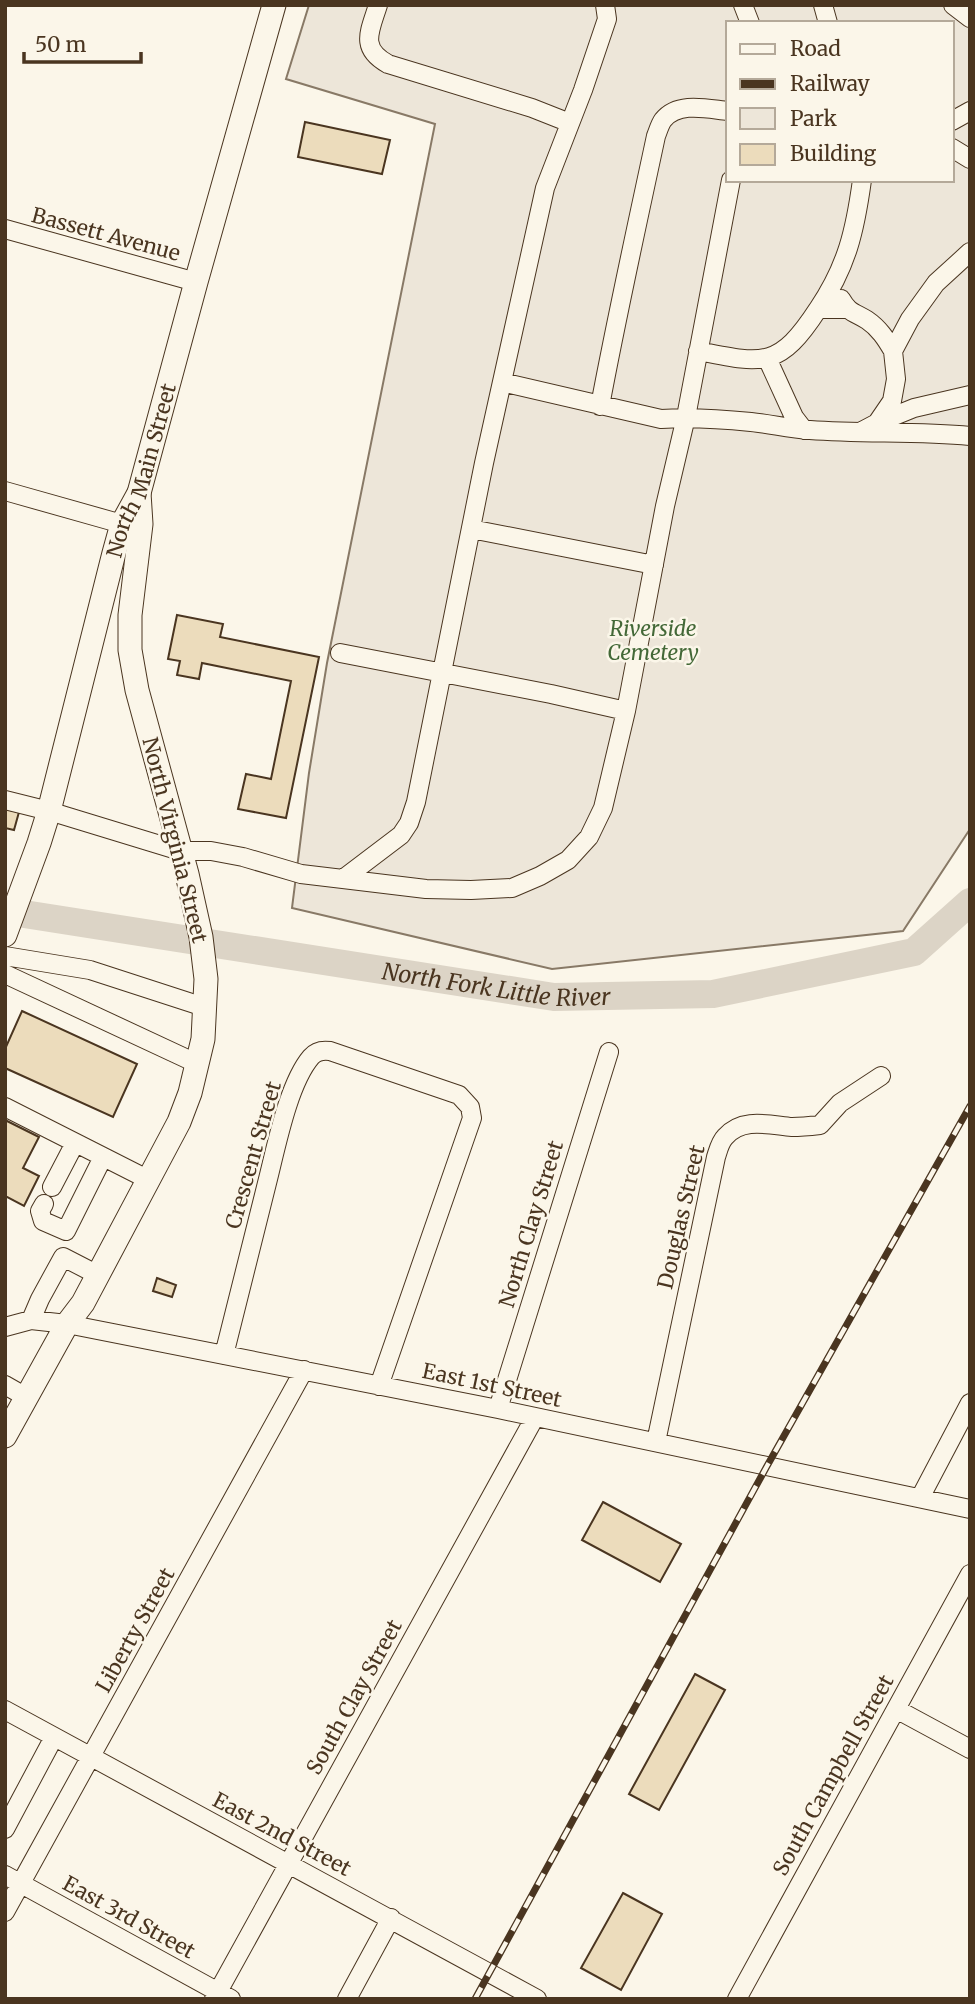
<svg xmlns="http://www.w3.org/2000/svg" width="975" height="2004" font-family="Merriweather,serif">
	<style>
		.green { fill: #ede6d9; stroke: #887966; stroke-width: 2; fill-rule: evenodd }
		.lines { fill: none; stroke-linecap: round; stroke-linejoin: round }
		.river { stroke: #dcd4c6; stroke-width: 28 }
		.building { fill: #ecdcbc; stroke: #4a3520; stroke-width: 2 }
		.minor-casing { stroke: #4a3520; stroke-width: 20 }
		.major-casing { stroke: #4a3520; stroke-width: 25 }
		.minor { stroke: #fbf6e9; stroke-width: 18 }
		.major { stroke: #fbf6e9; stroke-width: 23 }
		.rail-casing { stroke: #4a3520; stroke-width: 7 }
		.rail { stroke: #fbf6e9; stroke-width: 4.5; stroke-dasharray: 13; stroke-linecap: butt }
		.labels { text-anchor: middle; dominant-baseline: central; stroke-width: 5; stroke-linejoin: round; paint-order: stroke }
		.street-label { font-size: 21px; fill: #4a3520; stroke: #fbf6e9 }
		.park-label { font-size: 21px; font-style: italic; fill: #436837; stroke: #fbf6e9 }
		.water-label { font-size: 23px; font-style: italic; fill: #4a3520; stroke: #fbf6e9 }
	</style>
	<rect width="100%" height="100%" fill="#fbf6e9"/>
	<path class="green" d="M309,5H970V829L903,931L552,969L292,908L309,773L327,663L435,124L286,79ZM728,23H952V180H728Z"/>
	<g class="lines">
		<path class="river" id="s1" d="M5,911L554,997L713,994L914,952L970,902"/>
	</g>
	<path class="building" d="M305,122L390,140L382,174L298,157Z
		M177,615L223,624L220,637L319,657L286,818L238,809L246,774L271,779L291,681L202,663L199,679L177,675L180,661L168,659Z
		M5,809L19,812L14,830L5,828Z
		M22,1011L137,1064L113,1117L5,1068V1049Z
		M5,1120L39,1137L23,1168L39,1176L24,1206L5,1196Z
		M157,1278L176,1285L172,1297L153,1291Z
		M603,1502L681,1544L660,1582L582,1540Z
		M695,1674L725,1690L659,1810L629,1794Z
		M623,1893L662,1914L621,1990L581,1968Z"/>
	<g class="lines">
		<defs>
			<path id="minor" d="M378,5C370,31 359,48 388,64L532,108L570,123
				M743,5L750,23
				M823,5L828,23
				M953,5L970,18
				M952,121L970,111
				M952,148L970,159
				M5,229L196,282
				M841,299C849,313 854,312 867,320C879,328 886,339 893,351
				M818,309C847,266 855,231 862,180
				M698,351C763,364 779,369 818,309H847
				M767,358L794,417L804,430
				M502,382L661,419C691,417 721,419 751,422C771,424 790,429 810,430C863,434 917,431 970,436
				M600,406C617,315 637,225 656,136C658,131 660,124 663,120C678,101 708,109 728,111
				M877,423L914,408L970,395
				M860,432L877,423L892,401L896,379L893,351L910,319L936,283L970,252
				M5,491L122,524
				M471,529L654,565
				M340,653L551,694L626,711
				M5,800L49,811L180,851H211L243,857L301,874L343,879L401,835L409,823L416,802L484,463L545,188L583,90L607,19L605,5
				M343,879L426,889L471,890L512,888L540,876L568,860L589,837L603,808L626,711L665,506L686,417L731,180
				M5,956L90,970L204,1007
				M5,974L198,1064
				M5,1107L149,1180
				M52,1187L75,1143
				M44,1204L40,1211L43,1221L66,1231L103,1157
				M31,1320L40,1299L63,1257L98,1275
				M5,1327L31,1320L67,1324L498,1409L970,1509
				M224,1355C238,1298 253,1240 267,1183C276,1148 288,1084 311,1057C316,1051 323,1050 330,1051L459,1095L470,1107L472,1118L379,1386
				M5,1385L26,1397
				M498,1409L609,1052
				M656,1442L716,1157C718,1151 720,1142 725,1137C742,1117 769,1125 792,1127C802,1127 811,1126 820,1125L840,1103L881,1076
				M920,1498L970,1403
				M896,1709L970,1749
				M5,1710L537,1999
				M5,1829L54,1737
				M5,1875L231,1999
				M5,1912L304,1370
				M214,1999L535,1417
				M347,1999L391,1918
				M737,1999L970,1574"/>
			<g id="major">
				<path id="s2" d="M5,935L39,843L49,811L114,553L122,524L139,493L196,282L274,5"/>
				<path d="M5,1436L67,1324L83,1303L179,1122L190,1093L203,1039L206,979L201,937L187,874L137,690L130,650V615L141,524L139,493"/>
			</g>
		</defs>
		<use href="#minor" class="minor-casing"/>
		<use href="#major" class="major-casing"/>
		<use href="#minor" class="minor"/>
		<use href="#major" class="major"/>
		<defs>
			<path id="rail" d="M475,1999L767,1466L970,1106"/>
		</defs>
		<use href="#rail" class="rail-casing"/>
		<use href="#rail" class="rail"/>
	</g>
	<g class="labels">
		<g class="street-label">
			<text transform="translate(106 234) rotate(15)">Bassett Avenue</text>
			<text stroke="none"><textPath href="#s2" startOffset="485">North Main Street</textPath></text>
			<text transform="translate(175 840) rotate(76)">North Virginia Street</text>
			<text transform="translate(253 1155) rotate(-74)">Crescent Street</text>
			<text transform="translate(681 1217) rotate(-77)">Douglas Street</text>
			<text transform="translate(531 1224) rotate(-73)">North Clay Street</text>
			<text transform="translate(492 1385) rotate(12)">East 1st Street</text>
			<text transform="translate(135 1630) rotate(-61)">Liberty Street</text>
			<text transform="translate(354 1697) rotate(-61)">South Clay Street</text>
			<text transform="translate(833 1775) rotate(-61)">South Campbell Street</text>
			<text transform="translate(282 1834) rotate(28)">East 2nd Street</text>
			<text transform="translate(129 1917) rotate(29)">East 3rd Street</text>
		</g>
		<g class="park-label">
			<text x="653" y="628">Riverside<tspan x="653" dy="24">Cemetery</tspan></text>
		</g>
		<g class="water-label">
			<text stroke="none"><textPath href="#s1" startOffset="497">North Fork Little River</textPath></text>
		</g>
	</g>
	<rect width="975" height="2004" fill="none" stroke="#4a3520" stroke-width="14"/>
	<rect x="726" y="21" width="228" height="161" fill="#fbf6e9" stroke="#b4a999" stroke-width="2"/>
	<rect x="740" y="44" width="35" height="10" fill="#fbf6e9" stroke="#b4a999" stroke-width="2"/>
	<text x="790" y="56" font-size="21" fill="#4a3520">Road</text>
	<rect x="740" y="79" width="35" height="10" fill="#4a3520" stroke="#b4a999" stroke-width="2"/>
	<text x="790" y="91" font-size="21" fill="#4a3520">Railway</text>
	<rect x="740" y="108" width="35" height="21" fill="#ede6d9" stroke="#b4a999" stroke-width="2"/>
	<text x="790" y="126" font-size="21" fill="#4a3520">Park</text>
	<rect x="740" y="144" width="35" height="21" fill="#ecdcbc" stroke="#b4a999" stroke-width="2"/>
	<text x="790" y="161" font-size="21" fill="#4a3520">Building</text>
	<path d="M24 52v10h117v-10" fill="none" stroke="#4a3520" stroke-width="3.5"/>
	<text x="35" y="52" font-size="21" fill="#4a3520" stroke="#fbf6e9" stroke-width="5" paint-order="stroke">50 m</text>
</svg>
